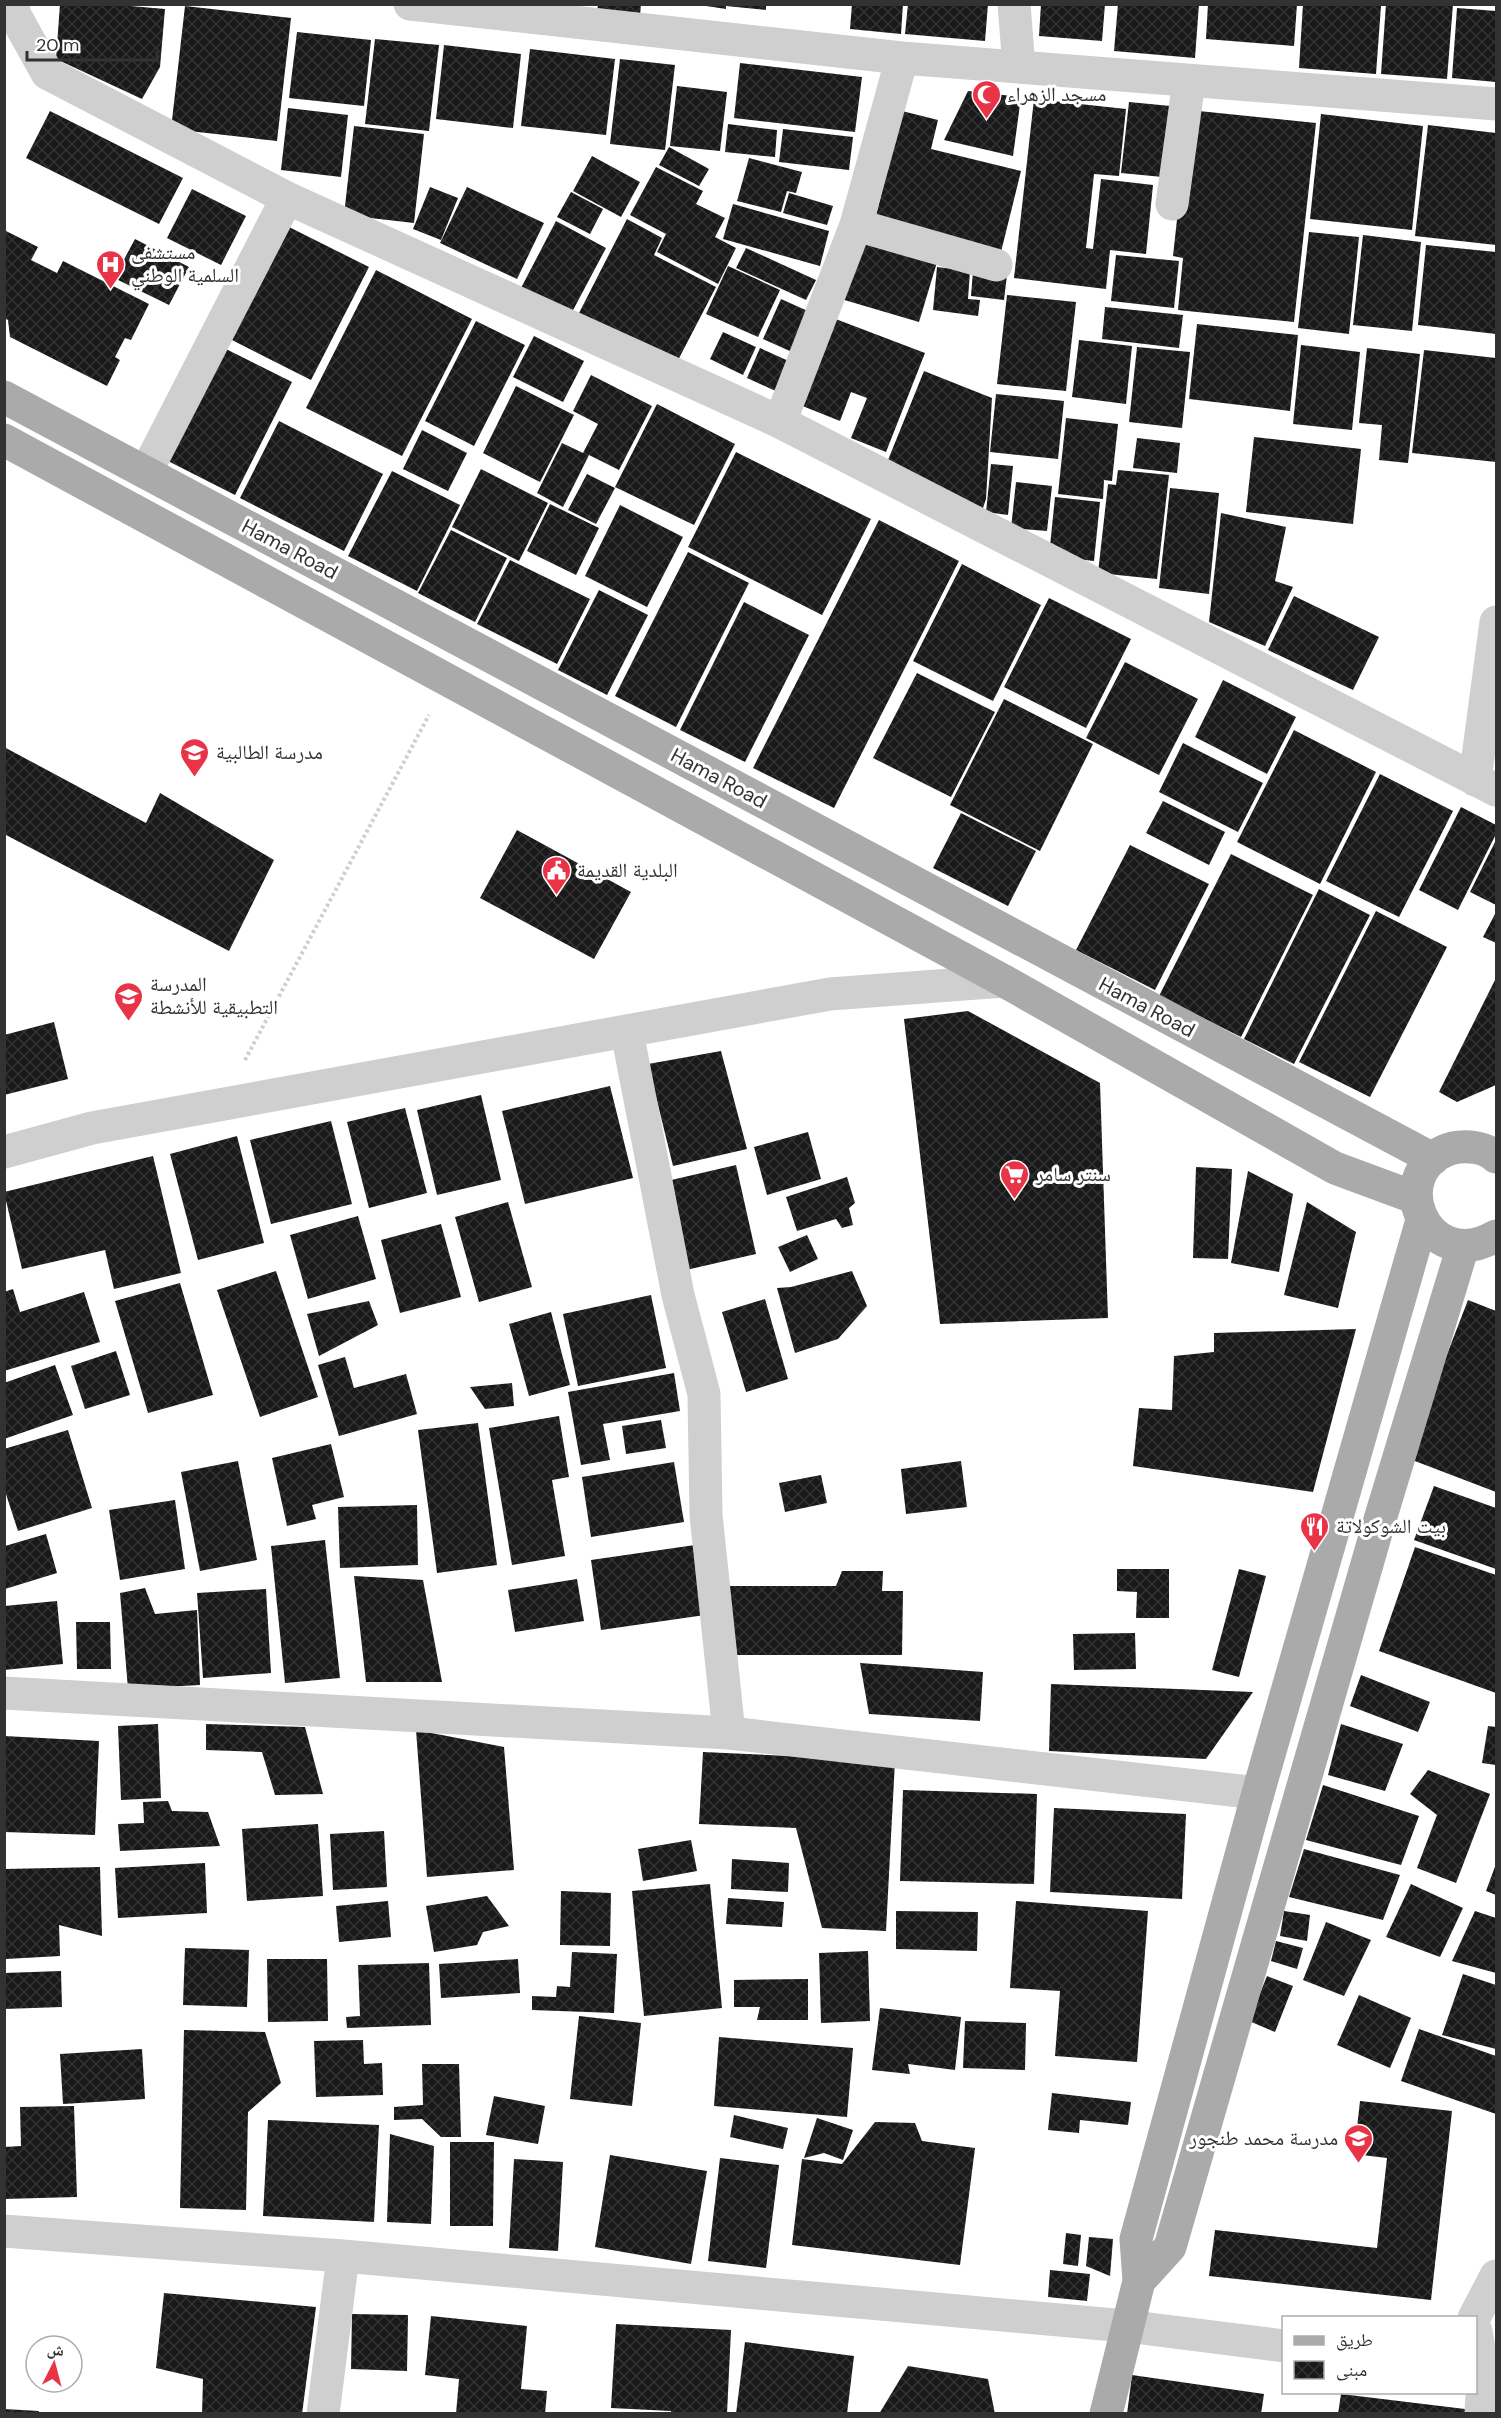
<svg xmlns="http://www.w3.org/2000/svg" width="1501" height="2418" font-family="'DM Sans','Noto Naskh Arabic',sans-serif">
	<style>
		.building { fill: url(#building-cross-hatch) }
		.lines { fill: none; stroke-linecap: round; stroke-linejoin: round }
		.path { stroke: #cfcfcf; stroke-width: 4; stroke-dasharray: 3 3; stroke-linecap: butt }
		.minor { stroke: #cfcfcf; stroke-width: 33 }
		.major { stroke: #aaa; stroke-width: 33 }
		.labels { text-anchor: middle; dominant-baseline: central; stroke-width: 6; stroke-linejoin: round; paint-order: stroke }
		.poi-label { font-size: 20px; fill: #323232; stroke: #fff; text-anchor: start }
		.street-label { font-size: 20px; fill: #323232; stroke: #fff }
	</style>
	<defs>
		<pattern id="building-cross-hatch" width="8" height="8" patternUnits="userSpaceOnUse" patternTransform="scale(1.5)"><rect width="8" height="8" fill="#191919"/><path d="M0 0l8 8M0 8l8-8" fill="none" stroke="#323232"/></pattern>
	</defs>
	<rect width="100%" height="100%" fill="#fff"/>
	<path class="building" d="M60,4H107L165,9L160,67L142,99L56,59Z
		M598,4H641L639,27L596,23Z
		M693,4H766V10L726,6V9Z
		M852,4H903L901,34L850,29Z
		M908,4H988L985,41L905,34Z
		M1041,4H1105L1102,41L1039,36Z
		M1118,4H1199L1195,58L1114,51Z
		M1208,4H1297L1294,46L1206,39Z
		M1303,4L1381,6L1376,74L1299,68Z
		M1386,4H1453L1447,79L1381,74Z
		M185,6L291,18L277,141L171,129Z
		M1457,8L1496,11V82L1452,78Z
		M297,32L371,40L364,106L289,98Z
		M375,39L439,45L429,131L365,124Z
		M444,45L521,54L513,128L436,119Z
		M530,49L615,59L606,135L521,126Z
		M620,59L675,65L665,150L610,144Z
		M740,63L862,77L855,132L734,118Z
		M677,86L727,92L720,151L670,146Z
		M968,91L1021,97L1013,156L944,140Z
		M1034,99L1126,109L1119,176L1094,174L1086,248L1093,249L1101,179L1153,185L1146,254L1110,250L1106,289L1014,278Z
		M1129,102L1181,107L1173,178L1121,173Z
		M288,108L348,115L341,177L281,170Z
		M1189,110L1316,123L1294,322L1178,310L1183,258L1173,256Z
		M50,111L183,178L159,224L26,158Z
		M902,111L938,120L931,149L1021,171L1000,256L874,224Z
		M1321,114L1423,126L1412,230L1310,219Z
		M728,124L777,130L775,157L725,152Z
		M1428,125L1496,133V245L1415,236Z
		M354,126L424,134L414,223L344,215Z
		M783,129L853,137L849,170L779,162Z
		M669,147L709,169L699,186L659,165Z
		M592,156L640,182L621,217L573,191Z
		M749,158L802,172L796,193L787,191L781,212L737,201Z
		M656,167L703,191L696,204L725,218L715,237L736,248L718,284L657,252L666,234L630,215Z
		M430,187L458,198L441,240L413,229Z
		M467,187L544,223L517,279L440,243Z
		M192,189L246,216L221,265L167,238Z
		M571,192L603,209L590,234L557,217Z
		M789,193L833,206L827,225L783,213Z
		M733,204L829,231L820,266L723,239Z
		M627,219L662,238L654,255L716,287L675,366L578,315Z
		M556,221L606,248L571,314L521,288Z
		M287,226L369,267L311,380L230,339Z
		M4,230L38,247L31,260L57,273L63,261L149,304L131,340L125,338L115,357L120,360L107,386L10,337L8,320L4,318Z
		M1309,232L1359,237L1349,334L1298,328Z
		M1363,235L1421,242L1412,331L1353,325Z
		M860,237L938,259L919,322L841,299Z
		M135,239L189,267L169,305L114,278Z
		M1426,245L1496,252V334L1418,325Z
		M746,248L816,280L806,300L736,268Z
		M1116,255L1179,261L1174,308L1111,301Z
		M728,266L780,290L758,337L706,314Z
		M937,267L970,271L968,299L980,300L978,316L933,310Z
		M376,270L472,319L402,456L306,408Z
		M973,271L1007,275L1004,300L971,296Z
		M1007,295L1076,302L1066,391L997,384Z
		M781,299L810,312L792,352L763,339Z
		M1105,307L1183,315L1179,348L1102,339Z
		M833,318L925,353L886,452L851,438L867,398L851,392L840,421L800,405Z
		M476,321L525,345L474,446L425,421Z
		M1197,324L1298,335L1290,411L1189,399Z
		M723,332L756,347L743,375L710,359Z
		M534,336L584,361L563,402L513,377Z
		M1079,340L1132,346L1126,404L1072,397Z
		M1301,345L1360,352L1352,430L1293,424Z
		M1137,347L1190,352L1182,428L1129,422Z
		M760,348L793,363L780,393L747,378Z
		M1367,348L1420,354L1408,463L1379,460L1382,425L1359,423Z
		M226,349L292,382L235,495L168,461Z
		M1424,350L1496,358V462L1412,453Z
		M924,371L992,398L986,499L982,511L886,465Z
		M591,375L652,406L619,470L589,455L563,507L537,493L562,443L583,453L598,424L573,411Z
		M516,386L574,415L540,482L483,453Z
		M996,394L1064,401L1058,459L990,452Z
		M657,404L735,444L694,525L615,487Z
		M1066,418L1118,424L1112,481L1104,480L1103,499L1058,494Z
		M279,421L383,474L344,551L240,498Z
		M422,430L467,453L448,491L403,469Z
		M1254,437L1361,449L1353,524L1246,512Z
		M1137,438L1180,443L1177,473L1133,468Z
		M736,452L871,519L822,615L688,547Z
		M991,464L1013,466L1008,515L986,512Z
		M481,469L548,503L519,561L452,527Z
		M1118,470L1169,475L1157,579L1098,573L1108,484L1116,485Z
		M392,471L460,505L417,591L348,556Z
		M587,474L615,488L596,524L568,510Z
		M1016,482L1052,486L1047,531L1011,528Z
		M1170,488L1219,493L1209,594L1159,588Z
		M1055,497L1100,502L1094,561L1049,556Z
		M550,504L599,528L576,575L527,551Z
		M620,505L683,537L647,607L585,576Z
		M1221,513L1286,527L1275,581L1293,587L1265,646L1209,622Z
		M879,520L959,561L834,808L753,768Z
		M451,530L507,558L475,622L418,593Z
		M688,552L749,583L676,727L615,696Z
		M510,560L590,599L557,664L477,624Z
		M962,564L1041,605L993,701L913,661Z
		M599,590L648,615L607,695L558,670Z
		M1294,596L1379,637L1353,690L1268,650Z
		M1049,598L1131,639L1086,728L1004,687Z
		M744,602L809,635L745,762L680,730Z
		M1125,662L1198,699L1159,775L1086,738Z
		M917,673L995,712L951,797L873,758Z
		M1223,680L1296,717L1267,774L1195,737Z
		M1004,699L1093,744L1040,851L950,805Z
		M1294,730L1376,772L1320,884L1237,842Z
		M1183,743L1263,783L1238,832L1159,792Z
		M4,747L146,823L160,793L274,860L229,951L4,834Z
		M1380,774L1453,811L1399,917L1326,881Z
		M1163,801L1225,832L1209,865L1146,833Z
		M1461,807L1496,825V834L1458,910L1419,890Z
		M961,813L1036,851L1008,906L933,868Z
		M517,830L631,892L594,959L480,898Z
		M1496,840V905L1470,892Z
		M1130,845L1209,884L1155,990L1076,950Z
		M1231,854L1313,895L1241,1037L1159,996Z
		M1319,889L1370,915L1294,1064L1244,1039Z
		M1376,911L1447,947L1370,1097L1299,1062Z
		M1496,912V943L1483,937Z
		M1496,978V1085L1457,1102L1439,1092Z
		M968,1011L1100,1083L1108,1318L940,1324L904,1019Z
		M54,1022L68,1079L4,1095V1035Z
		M721,1051L747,1149L673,1166L648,1064Z
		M610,1086L633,1178L525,1204L502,1111Z
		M481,1095L501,1180L437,1195L417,1110Z
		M405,1108L427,1193L369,1208L347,1122Z
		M331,1121L352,1204L271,1224L250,1140Z
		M808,1132L821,1179L767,1195L754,1147Z
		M237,1136L264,1243L198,1260L170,1154Z
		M153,1156L181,1273L114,1289L105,1250L22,1269L4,1192Z
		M736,1165L756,1254L686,1270L667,1181Z
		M1196,1167L1232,1169L1228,1259L1193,1258Z
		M1248,1171L1293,1194L1279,1272L1231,1263Z
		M847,1177L855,1203L849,1208L853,1225L842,1228L836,1219L797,1231L786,1197Z
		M508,1202L532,1287L479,1302L455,1217Z
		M1307,1202L1356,1232L1338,1308L1284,1295Z
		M358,1216L376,1279L308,1299L290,1235Z
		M441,1224L461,1297L400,1313L381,1240Z
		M807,1235L818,1259L790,1272L778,1247Z
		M276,1271L318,1397L260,1417L217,1290Z
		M852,1271L867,1306L838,1339L795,1353L777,1288L791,1287Z
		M180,1283L213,1395L148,1413L115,1301Z
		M13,1289L20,1312L84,1292L100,1342L4,1371V1292Z
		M651,1295L666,1368L578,1386L563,1314Z
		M765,1299L788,1379L746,1392L722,1312Z
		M1468,1300L1496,1311V1492L1407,1458Z
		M369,1301L378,1325L319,1356L307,1314Z
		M551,1312L570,1385L529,1396L509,1324Z
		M1356,1329L1313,1492L1133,1466L1139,1408L1172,1410L1174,1356L1214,1352V1333Z
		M116,1351L130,1395L85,1409L71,1366Z
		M345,1357L354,1388L406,1374L417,1414L339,1436L318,1365Z
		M55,1365L73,1415L4,1439V1383Z
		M674,1373L680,1411L603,1424L610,1460L581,1465L568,1392Z
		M512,1383L514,1406L485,1409L470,1387Z
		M559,1416L569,1477L552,1480L565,1556L512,1565L489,1428Z
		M661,1420L666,1448L626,1454L622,1426Z
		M478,1423L497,1565L437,1573L418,1430Z
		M68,1430L92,1508L18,1531L4,1488V1449Z
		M331,1444L344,1497L312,1505L316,1519L287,1526L272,1458Z
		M238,1461L257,1560L200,1571L181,1472Z
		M961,1461L967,1507L906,1514L901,1469Z
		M674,1462L684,1522L591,1537L582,1477Z
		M821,1475L827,1503L785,1512L779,1483Z
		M1434,1486L1496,1508V1569L1414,1540Z
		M175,1500L185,1569L120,1580L109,1510Z
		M417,1505L418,1565L340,1568L338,1507Z
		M46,1534L57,1573L5,1589V1546Z
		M325,1540L340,1678L285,1683L271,1546Z
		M695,1545L705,1615L601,1630L591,1560Z
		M1415,1547L1496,1575V1693L1379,1651Z
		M1117,1569H1169V1618H1136L1137,1592L1117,1591Z
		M1239,1569L1266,1576L1239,1677L1212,1670Z
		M842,1571H883L882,1591H903L902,1655H727V1586H836Z
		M354,1576L423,1580L442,1682H366Z
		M577,1579L584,1621L515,1632L508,1590Z
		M145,1588L155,1614L197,1610L200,1685L128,1689L120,1593Z
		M266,1589L271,1673L203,1678L197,1593Z
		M57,1601L63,1664L4,1670V1606Z
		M76,1622H110L111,1669H77Z
		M1135,1633L1136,1669L1074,1670L1073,1634Z
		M860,1663L983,1672L980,1721L869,1714Z
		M1361,1675L1430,1702L1418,1732L1350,1706Z
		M1051,1684L1253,1692L1206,1759L1049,1751Z
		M158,1724L161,1798L121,1800L118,1726Z
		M206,1724L305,1727L323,1794L275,1795L262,1752L206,1750Z
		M1341,1724L1403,1744L1385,1791L1328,1775Z
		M1488,1726L1496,1727V1765L1482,1763Z
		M416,1730L504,1747L514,1870L427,1877Z
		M4,1736L99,1741L95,1835L4,1832Z
		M703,1752L895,1761L886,1931L822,1928L796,1828L699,1824Z
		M1428,1770L1490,1794L1456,1883L1417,1868L1437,1815L1410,1794Z
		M1323,1785L1419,1816L1401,1865L1306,1840Z
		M903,1790L1037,1794L1034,1884L900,1881Z
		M168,1801L172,1811L208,1812L220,1846L120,1851L118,1824L144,1823L143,1802Z
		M1054,1808L1186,1814L1182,1899L1050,1892Z
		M318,1824L323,1896L247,1901L242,1829Z
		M384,1831L387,1887L333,1890L330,1834Z
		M691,1840L697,1871L643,1881L638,1849Z
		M1304,1849L1400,1875L1383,1920L1289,1897Z
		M732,1859L789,1863L788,1892L731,1889Z
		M205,1863L207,1913L118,1918L115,1868Z
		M1496,1864V1895L1486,1891Z
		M100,1867L102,1936L59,1925L60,1956L6,1959L4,1869Z
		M710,1884L722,2008L644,2016L632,1891Z
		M1411,1884L1463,1908L1440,1957L1386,1937Z
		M561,1891L611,1893L610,1946L560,1945Z
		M487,1896L509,1926L483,1932L477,1945L434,1952L426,1906Z
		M728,1898L784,1902L782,1927L726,1924Z
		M388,1901L391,1937L339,1942L336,1906Z
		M1016,1901L1148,1911L1137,2062L1055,2056L1060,1991L1010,1988Z
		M896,1911L978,1912L977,1951L896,1949Z
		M1284,1911L1310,1915L1307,1941L1280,1936Z
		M1475,1911L1496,1918V1973L1452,1961Z
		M1326,1922L1371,1940L1344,1996L1303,1980Z
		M1276,1941L1303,1948L1297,1969L1271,1961Z
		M185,1948L249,1950L247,2007L183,2005Z
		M868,1951L870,2021L821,2023L819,1953Z
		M572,1952L617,1954L614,2013L532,2010V1996L556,1997L557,1986L570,1987Z
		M267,1959H327L328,2021L268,2022Z
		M518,1959L520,1993L441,1998L439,1964Z
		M429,1963L431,2025L347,2028L346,2017L360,2016L358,1965Z
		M61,1971L62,2007L4,2009V1973Z
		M1463,1974L1496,1985V2049L1442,2035Z
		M1267,1976L1293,1986L1275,2032L1249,2021Z
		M808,1979V2020H757L760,2007H734V1980Z
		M1359,1995L1411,2018L1390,2068L1337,2045Z
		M880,2008L961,2017L955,2070L908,2064L910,2074L872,2070Z
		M579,2016L641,2023L632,2106L570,2099Z
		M965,2021L1026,2023L1025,2070L963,2068Z
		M1419,2029L1496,2056V2114L1401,2081Z
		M184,2030L265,2032L281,2083L248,2112L246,2210L180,2208Z
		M719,2037L853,2048L847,2117L714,2106Z
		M363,2040L364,2064L382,2063L383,2095L316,2097L314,2041Z
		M142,2049L145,2099L63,2104L60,2054Z
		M422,2064H459L461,2137H441L422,2119L394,2120V2107L423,2105Z
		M1052,2093L1131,2102L1128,2125L1080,2120L1079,2133L1048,2130Z
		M494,2096L545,2106L538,2144L486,2135Z
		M1360,2101L1452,2111L1431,2300L1209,2276L1215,2230L1377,2248L1387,2158L1354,2154Z
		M74,2106L77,2197L4,2199V2147L21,2146L20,2107Z
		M734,2115L788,2128L783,2149L730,2137Z
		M817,2118L853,2130L843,2160L824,2153L804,2158Z
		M268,2120L379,2125L374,2222L263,2216Z
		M875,2122L915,2123L922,2141L975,2148L960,2265L792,2245L802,2159L842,2164Z
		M390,2134L434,2146L431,2224L387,2222Z
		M450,2142H494L493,2226H450Z
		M610,2155L707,2171L691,2264L595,2247Z
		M720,2158L779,2165L766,2268L708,2261Z
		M514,2159L563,2162L558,2251L509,2248Z
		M1066,2233L1081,2235L1078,2266L1063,2264Z
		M1089,2237L1113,2239L1110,2276L1086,2266Z
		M1050,2270L1090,2274L1087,2301L1048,2297Z
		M164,2293L316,2307L302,2414H202L203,2379L156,2368Z
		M352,2314L408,2315L407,2371L351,2369Z
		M431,2316L527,2326L521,2389L547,2391L545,2414H456L459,2379L425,2375Z
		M616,2324L731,2330L727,2414H671V2411L611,2408Z
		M745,2342L854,2356L847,2414H736Z
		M908,2366L988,2379L995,2414H879Z
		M1132,2375L1264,2394L1261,2414H1127Z
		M1341,2394L1465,2409V2414H1338Z
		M4,2409L39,2411L38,2414H4Z"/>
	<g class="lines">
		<path class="path" d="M245,1060L429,715"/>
		<path class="minor" d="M14,4L11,8L47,73L287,198L780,422L1496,790
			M410,4L902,58L1496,104
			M1014,4L1019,67
			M1172,204L1189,81
			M856,225L996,265
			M780,422L856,225L902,58
			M146,472L287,198
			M1475,780L1496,622
			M627,1032L678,1295L704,1394L706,1515L729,1733
			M4,1152L92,1128L830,994L1004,981
			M4,1693L729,1733L1258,1793
			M4,2231L343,2256L1126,2326L1284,2346
			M1474,2318L1496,2276
			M1476,2331L1483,2372L1481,2414
			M323,2414L343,2256"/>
		<path class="major" d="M4,397L1433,1159
			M4,440L1004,981L1335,1168L1416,1198
			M1496,1157C1485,1147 1467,1145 1453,1148C1382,1168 1424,1278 1496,1236
			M1139,2281L1170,2247L1378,1526L1463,1246
			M1106,2414L1139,2281L1136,2239L1258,1793L1422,1220"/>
	</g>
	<defs>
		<symbol id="mosque-pin" viewBox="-11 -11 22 30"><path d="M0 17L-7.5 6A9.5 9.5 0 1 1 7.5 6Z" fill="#e93448" stroke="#fff"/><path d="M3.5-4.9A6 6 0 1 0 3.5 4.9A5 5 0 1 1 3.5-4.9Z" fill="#fff"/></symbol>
		<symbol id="hospital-pin" viewBox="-11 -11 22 30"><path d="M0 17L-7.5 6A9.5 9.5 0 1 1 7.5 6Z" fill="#e93448" stroke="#fff"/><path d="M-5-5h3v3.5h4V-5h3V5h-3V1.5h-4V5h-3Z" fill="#fff"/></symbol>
		<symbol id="school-pin" viewBox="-11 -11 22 30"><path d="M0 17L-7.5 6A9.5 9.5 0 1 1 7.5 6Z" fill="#e93448" stroke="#fff"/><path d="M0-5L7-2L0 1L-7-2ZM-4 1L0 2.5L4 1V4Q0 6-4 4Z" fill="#fff"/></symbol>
		<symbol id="civic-pin" viewBox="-11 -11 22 30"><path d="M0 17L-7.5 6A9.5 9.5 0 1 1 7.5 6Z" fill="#e93448" stroke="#fff"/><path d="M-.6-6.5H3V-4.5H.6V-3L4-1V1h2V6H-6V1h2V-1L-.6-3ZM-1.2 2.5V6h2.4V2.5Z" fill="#fff"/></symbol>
		<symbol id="supermarket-pin" viewBox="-11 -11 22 30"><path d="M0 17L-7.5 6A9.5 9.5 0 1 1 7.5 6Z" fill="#e93448" stroke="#fff"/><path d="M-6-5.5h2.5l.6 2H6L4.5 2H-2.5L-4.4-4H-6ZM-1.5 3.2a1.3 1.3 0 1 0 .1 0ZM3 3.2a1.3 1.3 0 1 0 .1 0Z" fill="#fff"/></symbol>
		<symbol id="restaurant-pin" viewBox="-11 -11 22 30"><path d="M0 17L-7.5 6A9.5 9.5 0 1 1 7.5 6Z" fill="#e93448" stroke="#fff"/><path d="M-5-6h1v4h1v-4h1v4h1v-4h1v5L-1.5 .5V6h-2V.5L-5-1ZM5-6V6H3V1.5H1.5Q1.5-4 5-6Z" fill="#fff"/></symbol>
	</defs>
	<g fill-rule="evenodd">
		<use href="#mosque-pin" x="970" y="78" width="33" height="45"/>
		<use href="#hospital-pin" x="94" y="248" width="33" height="45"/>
		<use href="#school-pin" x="178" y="736" width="33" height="45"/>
		<use href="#civic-pin" x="540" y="854" width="33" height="45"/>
		<use href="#school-pin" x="112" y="980" width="33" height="45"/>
		<use href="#supermarket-pin" x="998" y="1158" width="33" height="45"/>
		<use href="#restaurant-pin" x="1298" y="1510" width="33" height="45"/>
		<use href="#school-pin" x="1342" y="2122" width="33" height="45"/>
	</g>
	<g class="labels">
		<g class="poi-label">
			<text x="1007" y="94">مسجد الزهراء</text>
			<text x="131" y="252">مستشفى<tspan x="131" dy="23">السلمية الوطني</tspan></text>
			<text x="216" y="752">مدرسة الطالبية</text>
			<text x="577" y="870">البلدية القديمة</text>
			<text x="150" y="984">المدرسة<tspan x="150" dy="23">التطبيقية للأنشطة</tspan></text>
			<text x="1036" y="1174">سنتر سامر</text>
			<text x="1336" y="1526">بيت الشوكولاتة</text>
			<text x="1338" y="2138" text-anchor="end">مدرسة محمد طنجور</text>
		</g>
		<g class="street-label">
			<text transform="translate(290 549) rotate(28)">Hama Road</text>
			<text transform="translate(719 778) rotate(28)">Hama Road</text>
			<text transform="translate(1147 1007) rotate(28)">Hama Road</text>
		</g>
	</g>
	<rect width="1501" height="2418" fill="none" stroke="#323232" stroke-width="12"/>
	<rect x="1282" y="2316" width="195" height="78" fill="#ffffff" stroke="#adadad" stroke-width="1.5"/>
	<rect x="1294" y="2336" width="30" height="9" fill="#aaaaaa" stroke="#adadad" stroke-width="1.5"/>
	<text x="1336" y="2346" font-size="18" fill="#323232">طريق</text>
	<rect x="1294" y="2361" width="30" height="18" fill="url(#building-cross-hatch)" stroke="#adadad" stroke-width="1.5"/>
	<text x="1336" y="2376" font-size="18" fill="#323232">مبنى</text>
	<g transform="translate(54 2364) rotate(6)"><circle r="28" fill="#ffffff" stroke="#adadad" stroke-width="1.5"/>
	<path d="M0-4.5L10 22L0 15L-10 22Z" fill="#e93448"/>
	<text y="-9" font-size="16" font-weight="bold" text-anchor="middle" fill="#323232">ش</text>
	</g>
	<path d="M27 51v9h130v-9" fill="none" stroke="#323232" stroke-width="3"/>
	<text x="36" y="51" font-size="18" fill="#323232" stroke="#ffffff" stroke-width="4.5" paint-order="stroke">20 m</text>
</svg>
